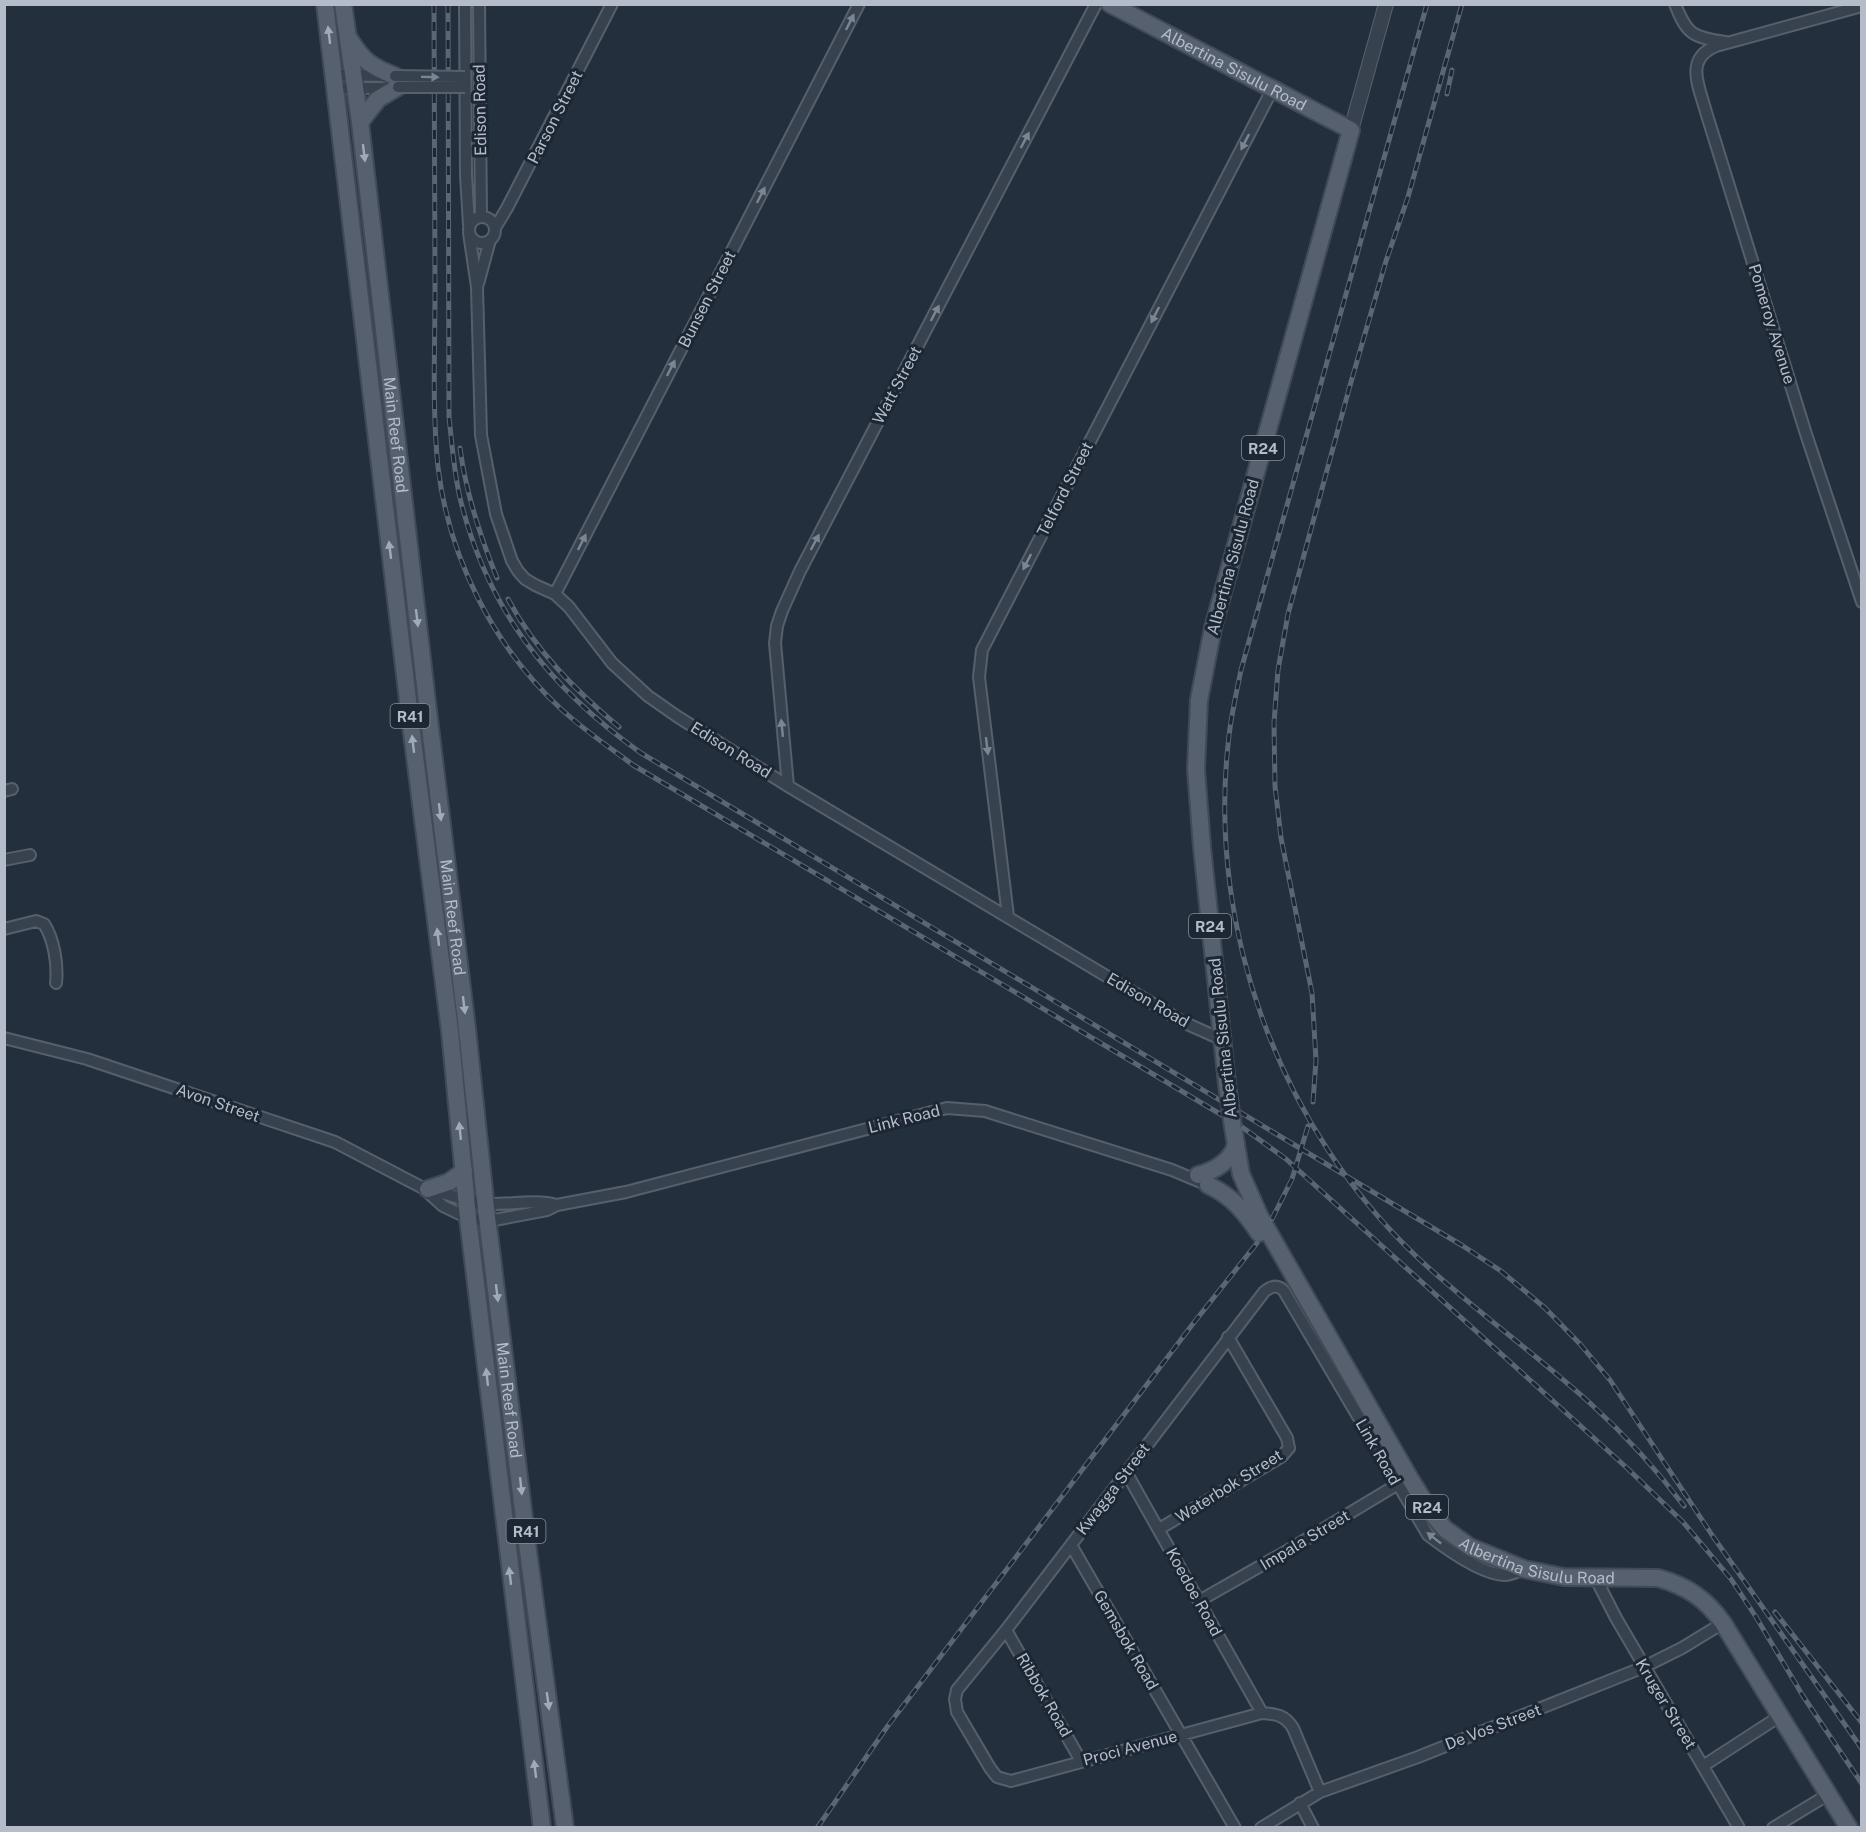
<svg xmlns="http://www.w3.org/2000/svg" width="1866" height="1832" font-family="'Public Sans',sans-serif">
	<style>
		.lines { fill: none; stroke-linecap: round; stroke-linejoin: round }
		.minor-casing { stroke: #565f6c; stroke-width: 14 }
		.tertiary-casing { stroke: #565f6c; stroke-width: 16 }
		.primary-casing { stroke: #414a57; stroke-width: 20 }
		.minor { stroke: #38414e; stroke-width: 10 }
		.tertiary { stroke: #38414e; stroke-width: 14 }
		.primary { stroke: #56606e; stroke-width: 16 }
		.rail-casing { stroke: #5a6575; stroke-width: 5 }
		.rail { stroke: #1d2633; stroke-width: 3; stroke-dasharray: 9; stroke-linecap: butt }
		.minor-bridge-casing { stroke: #565f6c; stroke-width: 14; stroke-linecap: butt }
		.primary-bridge-casing { stroke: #414a57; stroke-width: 20; stroke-linecap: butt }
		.minor-bridge { stroke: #38414e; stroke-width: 10 }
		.primary-bridge { stroke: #56606e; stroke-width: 16 }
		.oneway { fill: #7c8592 }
		.oneway2 { fill: #a1aab7 }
		.labels { text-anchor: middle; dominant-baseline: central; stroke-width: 6; stroke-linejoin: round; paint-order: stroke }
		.shield { fill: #1d2633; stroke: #878f9c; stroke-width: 1.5 }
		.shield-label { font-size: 15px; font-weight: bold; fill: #b4bcc9 }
		.street-label { font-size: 16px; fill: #b4bcc9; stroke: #1d2633 }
	</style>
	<rect width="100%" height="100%" fill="#242f3e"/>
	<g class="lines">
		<defs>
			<path id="minor" d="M465,4L466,175L469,225
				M479,4L481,216
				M1675,4C1687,35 1693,37 1725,42
				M1862,6L1716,46C1684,59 1699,86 1706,112L1806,434L1862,602
				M334,75L387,76
				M335,88H395
				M469 230a13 13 0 1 1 26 0a13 13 0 1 1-26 0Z
				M495,228L507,208L612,4
				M469,233L477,287L481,435L496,514L512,561L518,571L525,579L535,585L555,594L569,607L612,663L648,696L678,717L788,786L1185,1023L1223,1040
				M478,284L490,240
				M555,594L859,4
				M788,786L775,643L777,626L782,611L800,571L1096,4
				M4,791L12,789
				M4,860L30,855
				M1008,916L979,677L982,650L1272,90
				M4,929L36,921L44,924C54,939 58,965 56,983
				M4,1038L87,1059L335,1142L423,1188L443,1206L468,1218L487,1221L500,1219L547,1210L557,1205L626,1192L947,1108L985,1111L1172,1170L1203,1183
				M431,1190C449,1194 467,1202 486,1204C510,1205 534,1199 557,1205
				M1126,1472L1262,1713
				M1159,1529L1281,1457L1289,1448L1287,1438L1228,1337
				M1071,1545L1235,1828
				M1596,1579L1616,1618L1739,1828
				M1199,1601L1285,1552L1403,1481
				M1006,1630L1081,1761
				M1703,1766L1780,1716
				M1320,1792L1293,1728C1285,1715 1276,1714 1262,1713L1011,1781L997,1777L990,1768L957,1712L955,1699L957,1690L1006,1630L1264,1292C1271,1286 1277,1284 1284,1291L1428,1535C1445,1548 1483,1575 1505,1575C1511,1575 1518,1571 1524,1569
				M1300,1803L1313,1828
				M1261,1828L1320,1792L1418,1757L1644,1667L1682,1648L1723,1623
				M1773,1828L1829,1794"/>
			<path id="tertiary" d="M1351,130L1386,4"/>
			<g id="primary">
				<path d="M325,4L411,725L450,1031L468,1218L542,1828"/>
				<path id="s1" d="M343,4L360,122L428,711L467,1029L486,1209L528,1551L565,1828"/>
				<path id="s2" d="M1110,4L1351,130L1213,628L1199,700L1196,769L1202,847L1227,1084"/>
				<path d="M350,40C364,62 372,67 395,76"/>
				<path d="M360,122L378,99L398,87"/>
				<path id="s3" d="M1233,1127L1241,1174L1260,1217L1409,1477L1430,1511L1445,1529L1470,1547L1524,1569L1564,1577L1658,1578C1687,1586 1706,1599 1723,1623L1849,1828"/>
				<path d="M1198,1175C1214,1171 1232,1161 1236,1144"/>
				<path d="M1208,1185C1232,1196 1245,1212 1259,1233"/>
				<path d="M428,1189L449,1182L464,1171"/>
			</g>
		</defs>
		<use href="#minor" class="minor-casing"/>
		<use href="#tertiary" class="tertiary-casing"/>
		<use href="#primary" class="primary-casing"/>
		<use href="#minor" class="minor"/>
		<use href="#tertiary" class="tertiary"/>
		<use href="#primary" class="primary"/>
		<defs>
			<path id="rail" d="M434,4C434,100 435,195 435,291C435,349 432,409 438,467C449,559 494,647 561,709C584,730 609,747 633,765L1242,1127L1286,1159L1627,1468L1683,1522L1731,1579L1756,1617L1803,1696L1862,1784
				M448,4L449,417C452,444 454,472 460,498C487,609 549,688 641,753L1463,1246L1501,1271L1545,1308L1580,1344L1610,1380L1712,1535L1862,1749
				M1427,4L1241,670C1236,695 1230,720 1228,745C1208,932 1281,1129 1418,1258C1474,1310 1536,1354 1592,1405C1626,1436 1657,1470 1684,1506
				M1447,94L1452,70
				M460,448C466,494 480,536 497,578
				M508,599C535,650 575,690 619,727
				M1313,1102L1316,1060L1312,993L1281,838L1275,786L1274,723L1278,670L1288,614L1349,389L1386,261L1408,197L1462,4
				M1272,1219L1292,1179L1308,1126
				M1775,1612L1862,1723
				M817,1828L887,1727L1192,1325L1257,1243"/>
		</defs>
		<use href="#rail" class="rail-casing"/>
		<use href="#rail" class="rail"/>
		<defs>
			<path id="minor-bridge" d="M395,76L465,77
				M398,87H465"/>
			<path id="primary-bridge" d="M1227,1084L1233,1127"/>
		</defs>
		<use href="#minor-bridge" class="minor-bridge-casing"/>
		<use href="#primary-bridge" class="primary-bridge-casing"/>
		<use href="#minor-bridge" class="minor-bridge"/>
		<use href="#primary-bridge" class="primary-bridge"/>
	</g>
	<defs><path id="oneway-solid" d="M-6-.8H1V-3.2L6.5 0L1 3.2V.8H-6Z" transform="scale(1.5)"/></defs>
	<g class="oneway">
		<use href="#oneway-solid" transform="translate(850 22) rotate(-63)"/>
		<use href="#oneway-solid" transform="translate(430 77) rotate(1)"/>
		<use href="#oneway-solid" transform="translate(1025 140) rotate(-62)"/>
		<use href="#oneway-solid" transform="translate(1245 142) rotate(117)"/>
		<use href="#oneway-solid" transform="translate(761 195) rotate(-63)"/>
		<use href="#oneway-solid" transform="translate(935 313) rotate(-62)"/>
		<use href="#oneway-solid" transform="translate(1155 315) rotate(117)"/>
		<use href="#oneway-solid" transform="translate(671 368) rotate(-63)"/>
		<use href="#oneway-solid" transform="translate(582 542) rotate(-63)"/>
		<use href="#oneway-solid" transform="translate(815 542) rotate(-62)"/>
		<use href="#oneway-solid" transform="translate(1027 562) rotate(117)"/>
		<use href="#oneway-solid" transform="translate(782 728) rotate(-96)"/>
		<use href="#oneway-solid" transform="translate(987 746) rotate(83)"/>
		<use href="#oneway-solid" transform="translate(1434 1538) rotate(-142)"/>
	</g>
	<g class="oneway2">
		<use href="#oneway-solid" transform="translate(329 35) rotate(-97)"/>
		<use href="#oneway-solid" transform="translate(364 153) rotate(83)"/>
		<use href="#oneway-solid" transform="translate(390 550) rotate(-97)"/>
		<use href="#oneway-solid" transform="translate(417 618) rotate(83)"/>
		<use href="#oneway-solid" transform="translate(413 744) rotate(-97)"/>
		<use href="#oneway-solid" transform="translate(440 812) rotate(83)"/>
		<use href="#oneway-solid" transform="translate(438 937) rotate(-97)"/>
		<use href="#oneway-solid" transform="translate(464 1005) rotate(83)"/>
		<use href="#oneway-solid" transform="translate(460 1131) rotate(-96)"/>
		<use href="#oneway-solid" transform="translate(497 1293) rotate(83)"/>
		<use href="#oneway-solid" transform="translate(487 1377) rotate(-96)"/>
		<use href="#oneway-solid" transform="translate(521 1486) rotate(84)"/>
		<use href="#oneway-solid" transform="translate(510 1576) rotate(-97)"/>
		<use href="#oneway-solid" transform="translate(548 1701) rotate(82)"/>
		<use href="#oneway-solid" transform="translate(535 1769) rotate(-97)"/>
	</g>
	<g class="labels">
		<g class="shield">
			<rect x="1242" y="436" width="42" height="24" rx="4.5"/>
			<rect x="390.5" y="704" width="39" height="24" rx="4.5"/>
			<rect x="1189" y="914" width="42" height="24" rx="4.5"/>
			<rect x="1406" y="1495" width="42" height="24" rx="4.5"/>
			<rect x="506.5" y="1519" width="39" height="24" rx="4.5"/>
		</g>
		<g class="shield-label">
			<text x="1263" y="448">R24</text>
			<text x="410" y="716">R41</text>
			<text x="1210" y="926">R24</text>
			<text x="1427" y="1507">R24</text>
			<text x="526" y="1531">R41</text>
		</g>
		<g class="street-label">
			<text stroke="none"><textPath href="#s2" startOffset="140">Albertina Sisulu Road</textPath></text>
			<text transform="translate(480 110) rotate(-91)">Edison Road</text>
			<text transform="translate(555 117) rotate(-63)">Parson Street</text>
			<text transform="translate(707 299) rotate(-63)">Bunsen Street</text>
			<text transform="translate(1772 324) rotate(73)">Pomeroy Avenue</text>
			<text transform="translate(897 385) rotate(-62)">Watt Street</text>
			<text stroke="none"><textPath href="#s1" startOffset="434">Main Reef Road</textPath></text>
			<text transform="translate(1065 489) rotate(-63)">Telford Street</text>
			<text transform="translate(1233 557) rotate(-75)">Albertina Sisulu Road</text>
			<text transform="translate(731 750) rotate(32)">Edison Road</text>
			<text stroke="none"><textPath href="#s1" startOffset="920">Main Reef Road</textPath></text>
			<text transform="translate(1148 1000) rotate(30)">Edison Road</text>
			<text transform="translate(1223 1038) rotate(-96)">Albertina Sisulu Road</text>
			<text transform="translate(218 1103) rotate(19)">Avon Street</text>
			<text transform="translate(904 1119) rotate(-14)">Link Road</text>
			<text stroke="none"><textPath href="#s1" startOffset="1406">Main Reef Road</textPath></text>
			<text transform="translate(1378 1452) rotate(60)">Link Road</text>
			<text transform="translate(1229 1486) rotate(-32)">Waterbok Street</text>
			<text transform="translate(1113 1489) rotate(-53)">Kwagga Street</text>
			<text transform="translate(1305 1540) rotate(-31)">Impala Street</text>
			<text stroke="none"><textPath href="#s3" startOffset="558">Albertina Sisulu Road</textPath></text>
			<text transform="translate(1194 1592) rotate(61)">Koedoe Road</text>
			<text transform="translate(1126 1640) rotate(60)">Gemsbok Road</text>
			<text transform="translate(1044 1695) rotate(60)">Ribbok Road</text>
			<text transform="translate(1666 1704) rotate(59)">Kruger Street</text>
			<text transform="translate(1493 1727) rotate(-21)">De Vos Street</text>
			<text transform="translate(1130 1748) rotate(-15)">Proci Avenue</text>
		</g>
	</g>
	<rect width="1866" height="1832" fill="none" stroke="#b4bcc9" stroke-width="12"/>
</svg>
